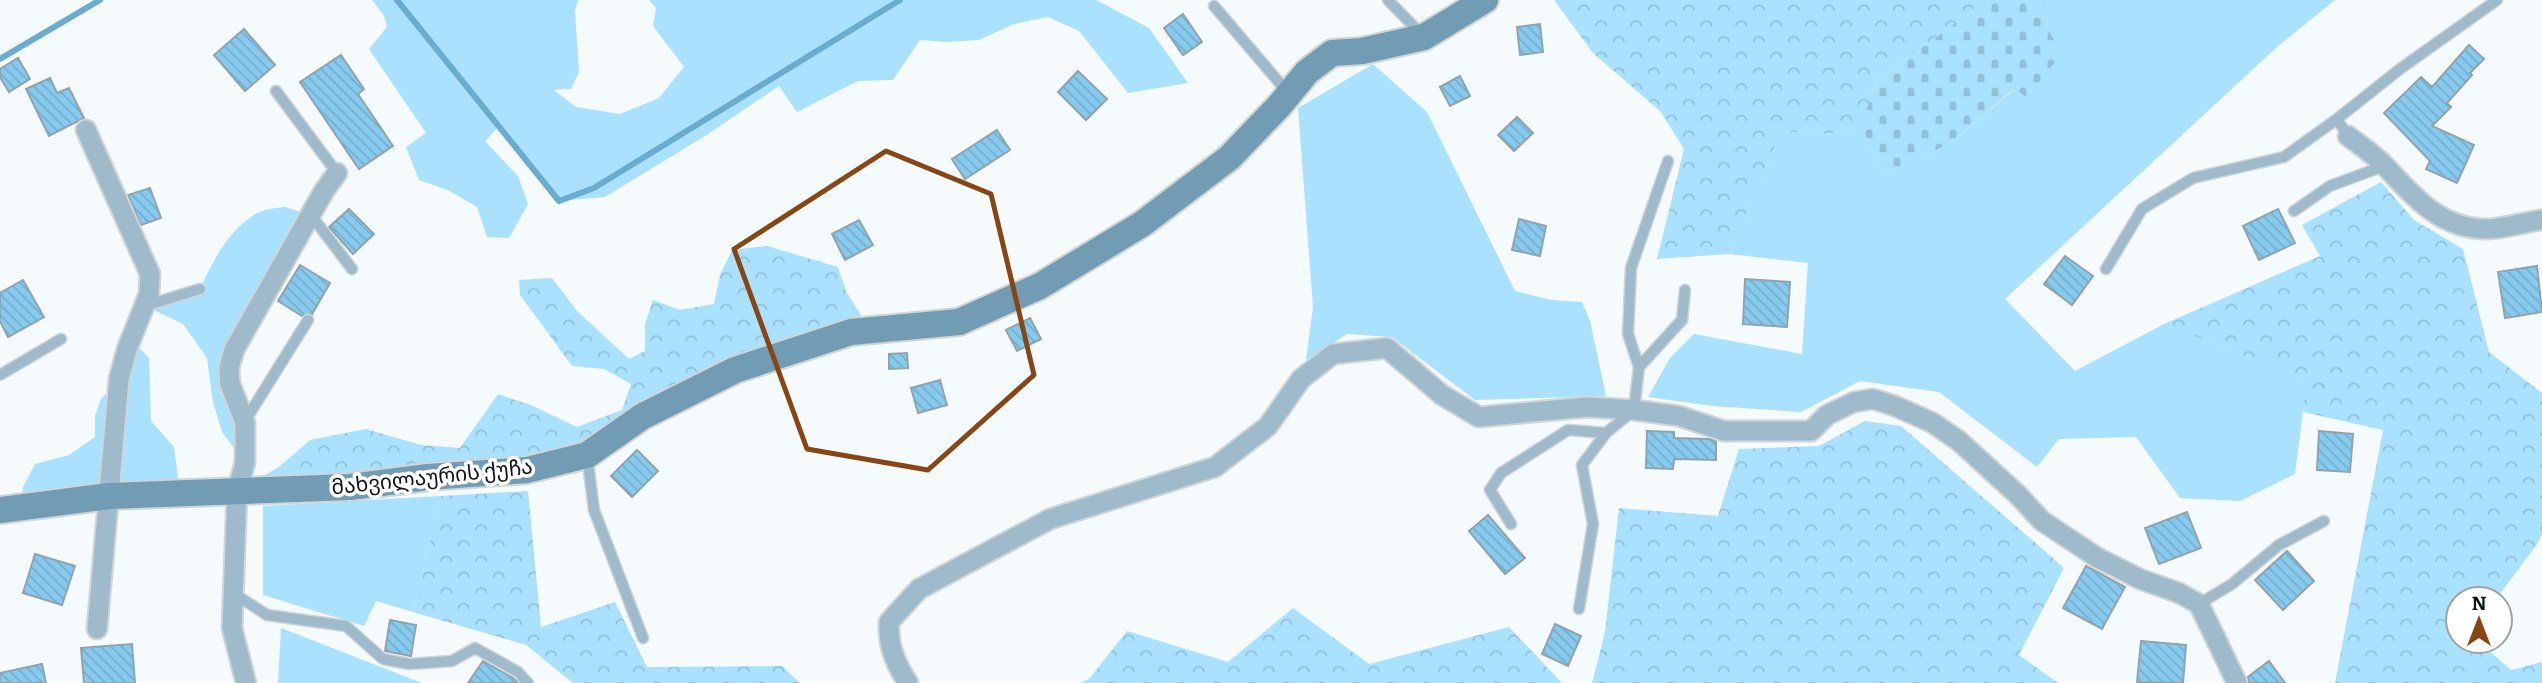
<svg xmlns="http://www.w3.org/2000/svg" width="2542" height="683" font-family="Bitter,'Noto Sans Georgian',serif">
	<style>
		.green { fill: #aae1ff }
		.forest { fill: url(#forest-crowns) }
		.cemetery { fill: url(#cemetery-stones) }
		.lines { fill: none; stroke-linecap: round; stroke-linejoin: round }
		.stream { stroke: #6aaccf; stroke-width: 6 }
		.building { fill: url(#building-back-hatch); stroke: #90a4af; stroke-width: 2 }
		.lane-casing { stroke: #d0d5d8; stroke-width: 13 }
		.street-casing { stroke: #d0d5d8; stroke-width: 23 }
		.secondary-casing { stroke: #d0d5d8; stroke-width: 30 }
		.lane { stroke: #9fbbcb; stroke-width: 10 }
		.street { stroke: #9fbbcb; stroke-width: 19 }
		.secondary { stroke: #729cb4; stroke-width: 26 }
		.marked { fill: none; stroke: #874613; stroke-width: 5; stroke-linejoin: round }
		.labels { text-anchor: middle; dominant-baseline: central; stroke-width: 7; stroke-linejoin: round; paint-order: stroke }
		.street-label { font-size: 21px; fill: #0e1519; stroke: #fff }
	</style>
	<defs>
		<pattern id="forest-crowns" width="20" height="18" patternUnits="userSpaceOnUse" patternTransform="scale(1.75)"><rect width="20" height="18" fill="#aae1ff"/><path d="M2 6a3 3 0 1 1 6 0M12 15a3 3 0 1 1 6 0" fill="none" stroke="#91c0da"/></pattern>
		<pattern id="cemetery-stones" width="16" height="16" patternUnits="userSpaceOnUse" patternTransform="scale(1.75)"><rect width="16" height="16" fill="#aae1ff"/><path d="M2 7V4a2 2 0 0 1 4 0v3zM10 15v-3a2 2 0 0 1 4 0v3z" fill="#91c0da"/></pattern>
		<pattern id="building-back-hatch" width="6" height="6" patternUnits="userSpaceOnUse" patternTransform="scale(1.75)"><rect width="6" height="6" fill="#87caee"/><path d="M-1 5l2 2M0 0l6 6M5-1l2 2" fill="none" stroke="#73adcc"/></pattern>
	</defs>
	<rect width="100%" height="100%" fill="#f5fafc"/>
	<path class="green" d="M372,0H578L575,11L579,72L571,89L554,90L576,107L620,114L659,98L684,67L653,26L656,8L649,0H1096L1149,28L1188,83L1128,93L1079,31L1048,17L1014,24L979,40L947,42L920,40L893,80L858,81L797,112L779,86L705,136L605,197L559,201L498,127L485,141L518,176L528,204L509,238L487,237L477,207L450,191L419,180L406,147L426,133L369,49L387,27L384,16Z
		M2048,0H2335L2277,47L2005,299L2075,371L2164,324L2307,380L2295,474L2240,501L2180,498L2136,437L2059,439L2037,467L1939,392L1860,381L1801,412L1712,406L1648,397L1670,358L1694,334L1802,354L1808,263L1729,254L1781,132L1841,134L1862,122L1875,168L1892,170L1949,144L2015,89L2026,97L2046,26Z
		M1373,64L1427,112L1515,291L1551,300L1582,302L1590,321L1606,396L1475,400L1392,337L1347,334L1306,360L1313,307L1298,108Z
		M285,207L311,215L234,350L245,463L222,432L213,402L207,358L183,324L145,306L200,289C213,260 229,230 257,213C265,209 276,208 285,207Z
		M131,339L149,358L151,421L174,447L180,494L20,507L23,487L35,464L69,455L95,437V416L101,399L119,379Z
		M441,496L413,612L376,601L364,626L263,595V506Z
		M281,628L422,683H278Z"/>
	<path class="forest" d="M1554,0H1987L1877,80L1862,122L1841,134L1781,132L1729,254L1657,259L1684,149L1661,112L1593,53Z
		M2381,182L2414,220L2463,249L2489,352L2542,393V534L2536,546L2496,599H2458V641H2478L2511,670L2542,662V683H2335L2383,430L2303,412L2306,380L2164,324L2320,256L2302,225Z
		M767,246L838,267L846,291L870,330L735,370L587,455L237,491L279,467L310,440L366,429L421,445L460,448L498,394L533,406L577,427L622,410L631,384L604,369L572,366L520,295L519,280L552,278L577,311L629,359L645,351V324L653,300L680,310L714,304L720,275L732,250Z
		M1865,421L1901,426L2064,568L2019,655L2058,683H1592L1605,632L1619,508L1718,516L1739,449L1819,446Z
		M528,491L541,627L615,602L647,667L782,666L800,683H573L526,645L413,612L441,496Z
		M1293,608L1369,664L1509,627L1562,683H1080L1089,679L1127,631L1228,662Z"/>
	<path class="cemetery" d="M1987,0H2048L2046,26L2062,54L2026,97L2014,89L1949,144L1893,170L1875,168L1862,122L1877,80Z"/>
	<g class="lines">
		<path class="stream" d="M397,0L559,201L594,188L900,0
			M0,59L100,0"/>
	</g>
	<path class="building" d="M1183,14L1202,42L1183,55L1164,28Z
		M1540,24L1543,52L1520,55L1517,27Z
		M244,29L275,65L245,91L214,55Z
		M2469,45L2484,59L2470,73L2472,75L2447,103L2451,107L2432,126L2474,145L2457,183L2426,169L2430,161L2384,113L2421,77L2432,87Z
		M341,55L364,89L358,94L393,146L359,169L300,82Z
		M18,58L30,79L9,92L0,77V69Z
		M1078,71L1107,99L1086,120L1058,92Z
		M1460,76L1470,96L1450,106L1440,87Z
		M50,78L57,93L69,88L84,118L49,136L26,89Z
		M1517,117L1533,133L1514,151L1498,135Z
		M997,130L1010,150L965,179L952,159Z
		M150,188L161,218L141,225L128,195Z
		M349,209L374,234L353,254L329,227Z
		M2278,209L2295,243L2259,260L2243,226Z
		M1519,219L1546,226L1540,256L1512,250Z
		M859,220L873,245L845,260L832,234Z
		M2065,256L2093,276L2072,305L2044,284Z
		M300,265L330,283L312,314L302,316L278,301Z
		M2537,266L2542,312L2505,318L2498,272Z
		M1745,279L1790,282L1787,327L1743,324Z
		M23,280L44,317L8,337L0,321V293Z
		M1030,318L1041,339L1017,351L1006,330Z
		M907,353L908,368L889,369V354Z
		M940,380L947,405L918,413L911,388Z
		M1647,431L1674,432V438L1709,439L1716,441V460L1674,459L1673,469L1646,468Z
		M2319,431L2353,434L2350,472L2317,470Z
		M637,450L658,471L632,497L611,476Z
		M2187,512L2201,548L2159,564L2145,528Z
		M1488,515L1525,558L1505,574L1469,531Z
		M2287,551L2314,581L2283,610L2255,580Z
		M35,554L75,566L62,605L23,593Z
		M2086,566L2125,587L2102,629L2063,608Z
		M390,620L416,625L411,656L385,651Z
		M1555,624L1581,636L1568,666L1542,654Z
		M2141,641L2186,645L2183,683L2137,682Z
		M132,644L135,683H84L81,648Z
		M483,661L513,678L518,683H468Z
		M2269,661L2285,683H2249L2248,677Z
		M42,664L46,683H0V673Z"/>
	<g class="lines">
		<defs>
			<path id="lane" d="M1388,0L1422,35
				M1214,6L1289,94
				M276,91L337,173
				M2337,119L2400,69L2497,0
				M2294,211L2330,186L2384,166
				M311,215L352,269
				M2106,269L2142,209L2193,178L2284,157L2337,119L2348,136
				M145,306L200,289
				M1639,367L1628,334L1631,268L1668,161
				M0,375L61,339
				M245,421L308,320
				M587,455L594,510L643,638
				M1511,524L1490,490L1501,473L1568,430L1606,433
				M233,593L267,615L346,626L383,659L409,664L452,661L475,648L518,672L528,683
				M2199,604L2232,584L2279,545L2324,521
				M1579,609L1593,524L1582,465L1606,433L1634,410L1639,367L1682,320L1685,290"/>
			<path id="street" d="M86,130L150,274L149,294L127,349L119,379L97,629
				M2348,136C2361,146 2375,155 2386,167C2414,197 2439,227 2483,229C2501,230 2524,222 2542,220
				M246,683L232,628L237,491L245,463V423L230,384L229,368L234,350L324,191L337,173
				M908,683C895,663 888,646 889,622L919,589L1050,519L1215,467L1268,426L1301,379L1333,354L1387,348L1442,395L1479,417L1587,407L1634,410L1679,416L1724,431H1811L1827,415L1854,402L1873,399L1895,406L1933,423L1959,441L2018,495L2042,521L2098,558L2140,579L2179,593L2199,604L2237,683"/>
			<path id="secondary" d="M0,510L109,496L350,487L428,477L527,470L587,455L643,416L735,370L851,332L959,322L1040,286L1142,224L1229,158L1279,106L1307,72L1332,53L1362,51L1424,37L1485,0"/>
		</defs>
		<use href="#lane" class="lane-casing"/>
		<use href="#street" class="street-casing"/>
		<use href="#secondary" class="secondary-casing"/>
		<use href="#lane" class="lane"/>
		<use href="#street" class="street"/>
		<use href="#secondary" class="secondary"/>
	</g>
	<path class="marked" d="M886,151L991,194L1034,375L928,470L807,449L734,249Z"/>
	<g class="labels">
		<g class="street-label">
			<text transform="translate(432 477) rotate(-6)">მახვილაურის ქუჩა</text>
		</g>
	</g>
	<g transform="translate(2479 620)"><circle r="33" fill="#ffffff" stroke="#9fa1a3" stroke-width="2"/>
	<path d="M0-5L12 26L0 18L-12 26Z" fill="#874613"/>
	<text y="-10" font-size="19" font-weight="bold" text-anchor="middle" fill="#0e1519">N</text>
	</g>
</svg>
